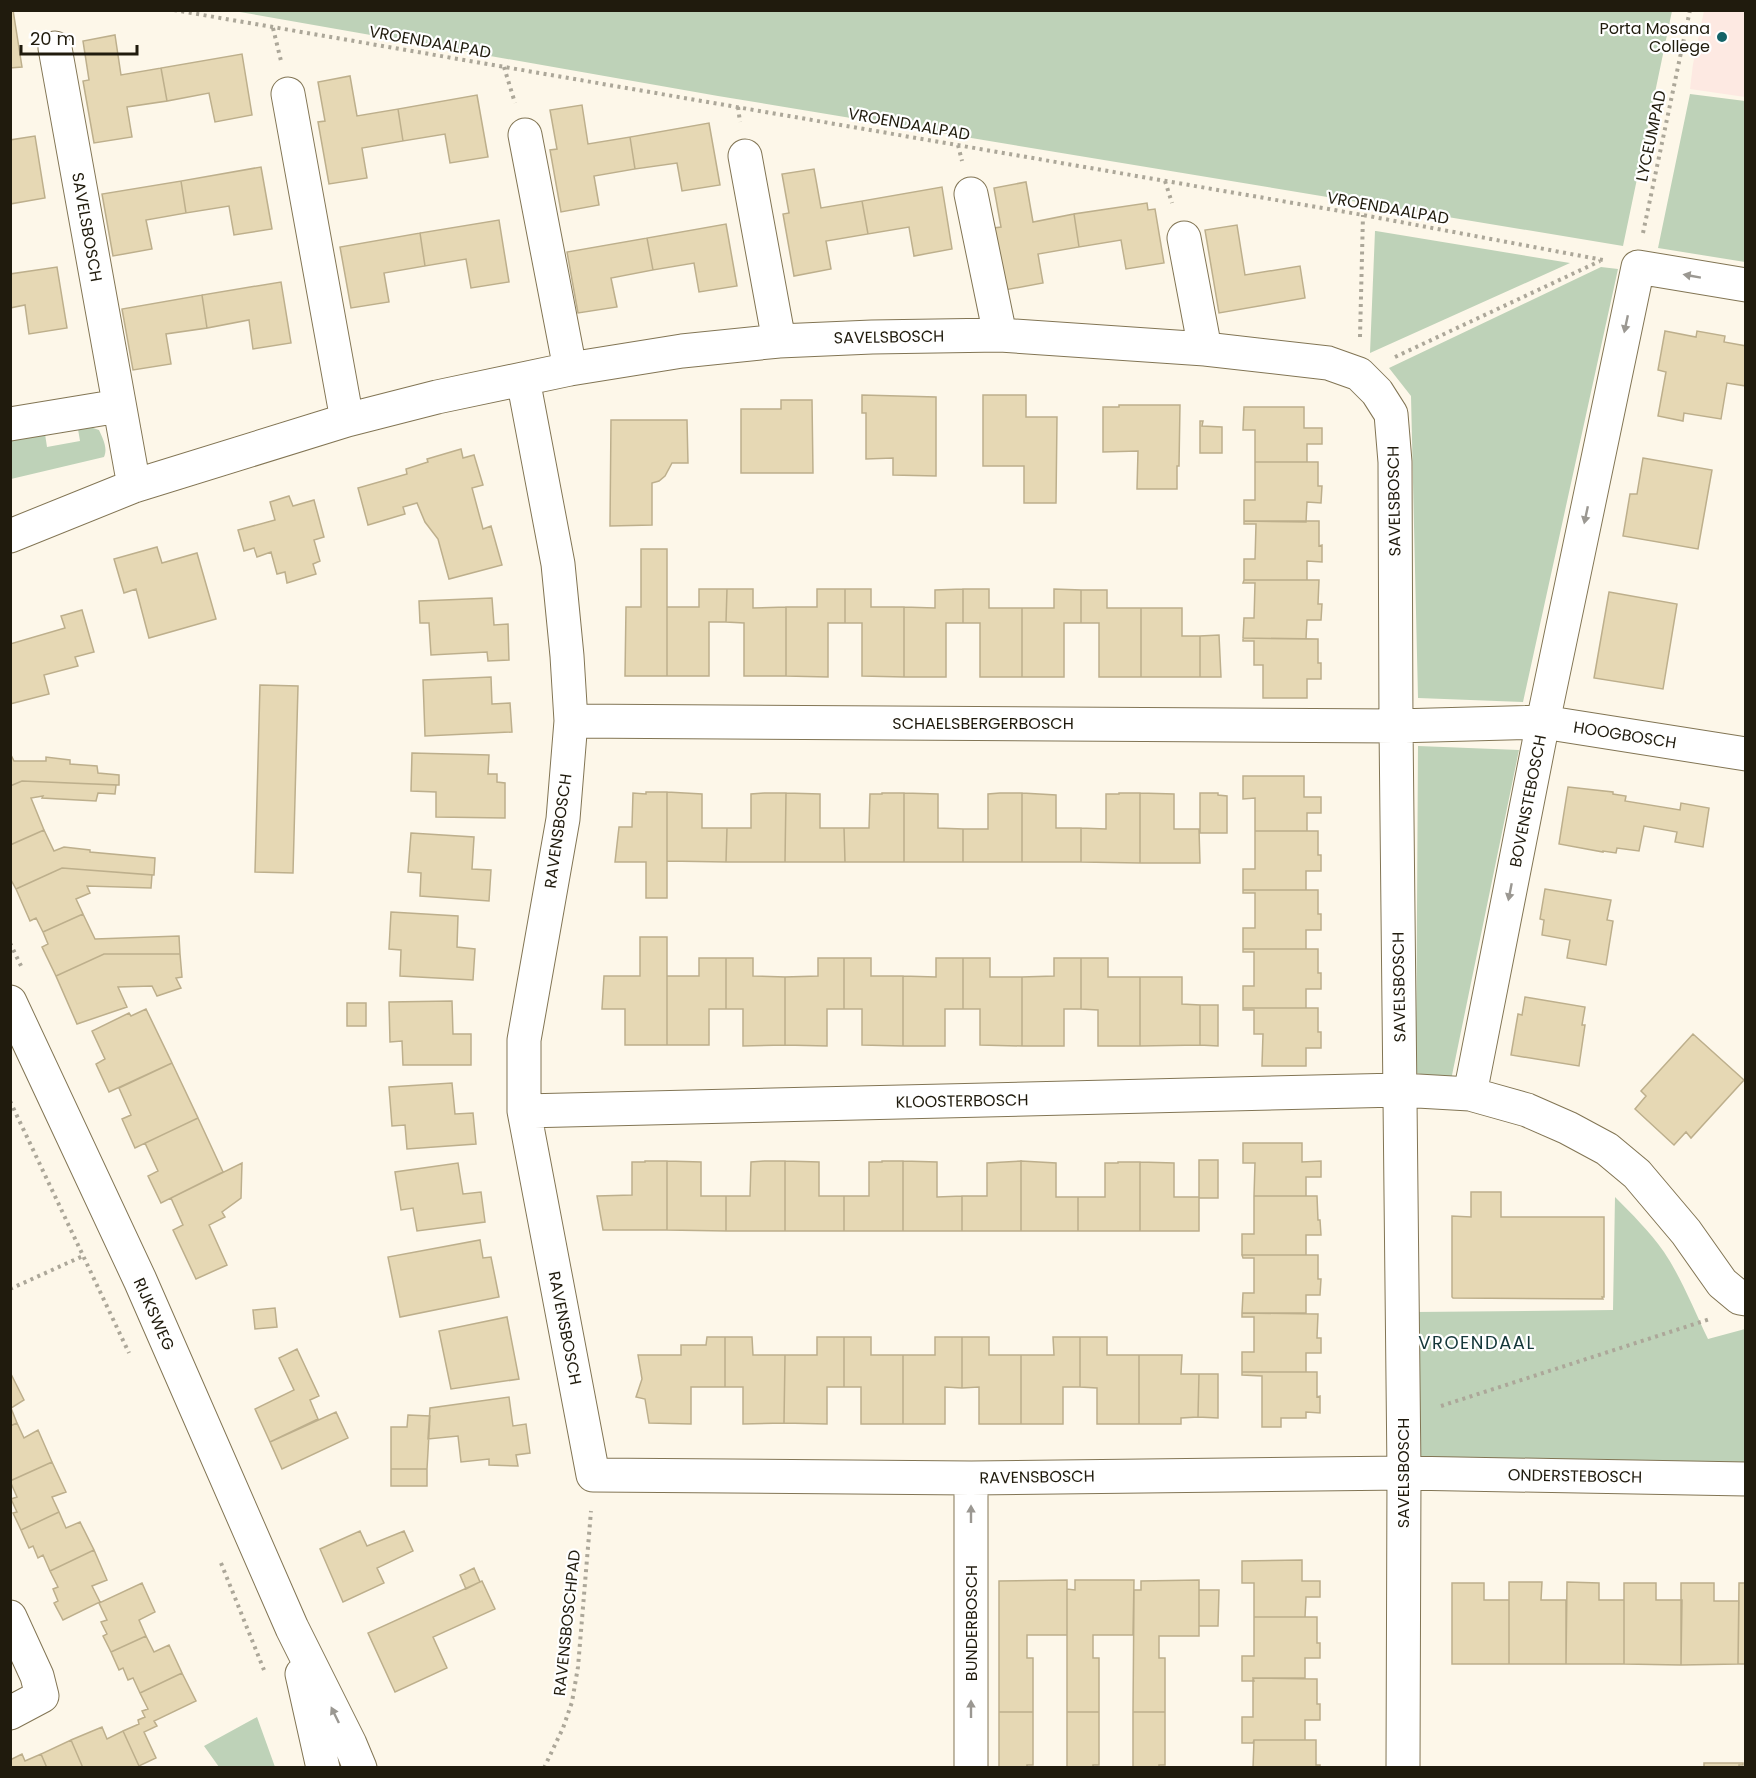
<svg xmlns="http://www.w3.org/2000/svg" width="1756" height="1778" font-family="Poppins,sans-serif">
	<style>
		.education { fill: #fde9e2 }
		.green { fill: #bed2b8 }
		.building { fill: #e6d8b4; stroke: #bdaf8c; stroke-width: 1.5 }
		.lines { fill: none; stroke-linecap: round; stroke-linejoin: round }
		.street-casing { stroke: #827554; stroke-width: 35 }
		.secondary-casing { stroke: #827554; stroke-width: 35 }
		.path { stroke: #aca799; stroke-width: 4; stroke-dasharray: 3 4.5; stroke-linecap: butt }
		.street { stroke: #fff; stroke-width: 33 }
		.secondary { stroke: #fff; stroke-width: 33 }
		.oneway { fill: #9b9892 }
		.poi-dot { fill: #136368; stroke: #fff; stroke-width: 2 }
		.labels { text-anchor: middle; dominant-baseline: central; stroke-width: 4.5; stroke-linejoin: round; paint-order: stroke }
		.poi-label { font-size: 16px; fill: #201b0d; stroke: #fff; text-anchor: end }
		.street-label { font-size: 16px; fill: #201b0d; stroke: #fff }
		.neighbourhood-label { font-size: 18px; letter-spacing: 1.5px; fill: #143739; stroke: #fff }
	</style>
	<rect width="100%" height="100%" fill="#fdf7e9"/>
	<path class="education" d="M1704,11H1745V97L1690,89L1693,64Z"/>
	<path class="green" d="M234,11H1672L1623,246L718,96Z
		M1690,94L1745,101V262L1658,248Z
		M1375,231H1376L1570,263L1370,353Z
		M1601,267L1618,269L1523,702L1418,698L1411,396L1389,368Z
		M90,427L99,430C103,439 108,448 104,457L11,479V440L45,434L47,447L80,441L78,429Z
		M1418,746L1519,750L1451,1080L1416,1073Z
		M1615,1197C1632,1214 1650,1232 1664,1252C1682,1279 1694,1310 1708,1339L1745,1329V1466L1415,1460V1312L1613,1310Z
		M257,1717L275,1767H219L204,1746Z"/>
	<path class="building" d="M10,10H13L22,67L10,68Z
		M115,35L121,75L161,68L167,101L127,107L132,137L94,143L83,81L89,80L83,41Z
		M242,54L252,115L215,122L209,93L167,101L161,68Z
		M350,76L357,116L398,109L403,141L362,148L367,178L329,184L318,122L325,121L318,82Z
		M477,95L488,157L450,163L445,134L403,141L398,109Z
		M582,105L588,144L630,137L635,169L594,176L599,205L561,212L550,150L557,149L550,110Z
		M709,123L720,185L682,191L677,163L635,169L630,137Z
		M35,136L45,198L10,204V140Z
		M261,167L272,229L234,235L229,206L186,213L181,181Z
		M814,169L821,208L862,201L868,234L826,241L831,269L794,276L783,214L789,213L782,174Z
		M181,181L186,213L146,220L152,249L113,256L102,194Z
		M1026,182L1033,222L1074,214L1079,247L1038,254L1043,283L1005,290L994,228L1001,227L994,188Z
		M942,187L952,249L914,256L909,227L868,234L862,201Z
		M1147,203L1148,210L1155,209L1164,263L1126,269L1121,240L1079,247L1074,214Z
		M499,220L509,282L471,288L466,259L425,266L420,233Z
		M726,224L737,286L699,292L694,263L653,270L647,238Z
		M1237,225L1245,275L1300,266L1305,298L1219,313L1205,230Z
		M420,233L425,266L384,273L389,302L351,308L340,247Z
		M647,238L653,270L611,278L617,307L578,313L567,252Z
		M57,267L67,328L29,334L25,305L10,308V274Z
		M281,282L291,343L253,349L249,320L207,328L202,295Z
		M202,295L207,328L166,334L171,364L133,370L122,309Z
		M1665,331L1696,337L1697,331L1725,336L1724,342L1746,346V386L1727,383L1721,419L1684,413L1683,421L1658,416L1666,372L1658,370Z
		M862,395L936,397V476L893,475V458L866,459V413H862Z
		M983,395H1026V417H1057L1056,503H1024V466H983Z
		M781,400H812L813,473H741V409H781Z
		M1119,405H1180L1179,466H1177V489H1137L1138,451L1103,452V407H1119Z
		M1244,407H1304V428H1322V444H1307V462H1255V430H1243Z
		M611,420H687L688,463H672L665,476L659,481L652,483V525L610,526Z
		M1200,421H1203L1202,426L1222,427V453H1200Z
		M461,449L463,458L474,455L483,485L472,488L483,529L491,526L502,565L449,579L438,539L425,522L417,503L403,507L405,514L368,525L358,488L407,474L406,469L428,462L427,459Z
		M1643,458L1712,470L1698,549L1623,536L1630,494H1637Z
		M1255,462H1318V486H1322L1321,503L1307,502L1306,522L1244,521V500H1255Z
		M289,496L293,506L314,500L324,537L314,540L320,561L313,564L316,574L287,583L285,572L277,574L271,552L257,557L254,548L244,551L238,530L275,520L270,502Z
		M1244,521H1319V546L1322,545V562L1307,561V580H1244V559H1255L1256,524H1244Z
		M157,547L162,563L197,553L216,619L149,638L136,589L124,593L114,559Z
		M641,549H667V676H625L626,607H641Z
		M1244,580H1319L1318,604H1322L1321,620H1307L1306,639L1243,638L1244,618H1254L1255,583H1243Z
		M699,589H727L726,622H709V676H667V607H699Z
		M727,589H753V608L786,607V676H744V623L726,622Z
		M817,589H845V623H828V677L786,676V607H817Z
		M845,589H871V607H904V677L862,676V623H845Z
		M963,589H989V608H1022V677H980V623H963Z
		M963,589V623H946V677H904V607L935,608V590Z
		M1054,589L1081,590V623H1064V677H1022V608H1054Z
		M1081,590H1107V608H1141V677H1099V623H1081Z
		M1609,592L1677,604L1663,689L1594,678Z
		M492,598L494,625L508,624L509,660L488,661L487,652L431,655L429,623H420L419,601Z
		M1141,608H1182V636H1200V677H1141Z
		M82,610L94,652L75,657L78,666L44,675L49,694L10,704V644L65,628L61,616Z
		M1219,635L1221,677H1200V636Z
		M1243,638L1318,639V663H1321V679H1307V698H1263V665H1254V641H1243Z
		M491,677L492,704L510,703L512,732L425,736L423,680Z
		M260,685L298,686L293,873L255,872Z
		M10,753L14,761H46V757L70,760V764L97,766L98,773L119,775V785L22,781L10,786Z
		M412,753L489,755L488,774H497V782L505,783V818L436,817V792L411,791Z
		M1243,776H1304V797H1321V813H1307V831H1255V798L1243,799Z
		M22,781L116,785L115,794L98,793L96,801L42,798L43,796L31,798L44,830L10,845V786Z
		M1568,787L1613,792V794L1626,796L1625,801L1680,810L1681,803L1709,808L1703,847L1675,842L1677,832L1644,826L1639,851L1617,848L1616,853L1603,851V852L1559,844Z
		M646,792H667V898H646V862H615L619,827H632L633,793L646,794Z
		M667,792L702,794V828H727L726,862L667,861Z
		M764,793H786L785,862H726L727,828H751V794Z
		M786,793L820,794V828H844L845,862H785Z
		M882,793H904V862H845L844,828H869L870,794H882Z
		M904,793L938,794V828L963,829V862H904Z
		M1000,793H1022V862H963V829H988V794Z
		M1022,793L1056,795V828H1081V862H1022Z
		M1119,793H1140V863L1081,862V828L1106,829V794H1119Z
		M1140,793L1174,794V829H1199L1200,863H1140Z
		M1200,793H1218V795L1227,796V833H1200Z
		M44,830L54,851L64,847L90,850V852L155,858L154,875L62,868L16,889L10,878V845Z
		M1255,831H1318V855H1321V871H1306V890H1243V869H1255Z
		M411,833L474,837L472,869L491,870L489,901L420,896L421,873L408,872Z
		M62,868L152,875L151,888L87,886L90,893L76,899L83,914L43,932L36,918L30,921L16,889Z
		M1545,889L1611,900L1607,920L1613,921L1606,965L1567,958L1570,940L1542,935L1544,920L1540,919Z
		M1243,890H1318V914H1321V930H1306V949H1243V928H1255V893H1243Z
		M391,912L458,916L457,947L475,949L473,980L400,976L401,950L389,949Z
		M83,914L95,939L179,936L180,954H104L56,976L42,947L48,944L43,932Z
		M640,937H667V1045H625V1009H602L604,976H640Z
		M1243,949H1318V973H1321V989H1306V1008H1243V986H1254V952H1243Z
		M104,954H180L182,977L176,978L181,988L157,996L152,986L118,987L127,1007L77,1024L56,976Z
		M699,958H726V1009H709V1045H667V976H699Z
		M726,958H753V976L785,977V1045L743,1046V1009H726Z
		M818,958H844V1009H827V1046L785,1045V977L818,976Z
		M844,958H871V976H903V1046L862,1045V1009H844Z
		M936,958H963V1009H945V1046H903V976L936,977Z
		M963,958H990V977H1022V1046L980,1045V1009H963Z
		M1054,958H1081V1009H1064V1046H1022V977L1054,976Z
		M1081,958H1108V977H1140V1046H1098V1010L1081,1009Z
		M1140,977H1182V1004L1200,1005V1045L1140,1046Z
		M1525,997L1585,1007L1582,1025H1585L1579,1066L1511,1055L1518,1014L1522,1015Z
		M452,1001L453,1034H471V1065H403L402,1041L390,1042L389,1002Z
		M347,1003H366V1026H347Z
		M1200,1005H1218V1046L1200,1045Z
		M1243,1008H1318V1032H1321V1048H1306V1066H1262L1263,1034H1254V1010H1243Z
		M146,1009L172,1063L109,1092L96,1064L105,1059L92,1031L129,1013L131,1016Z
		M1693,1034L1744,1080L1691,1138L1686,1132L1674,1145L1635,1109L1646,1096L1641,1091Z
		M172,1063L198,1118L135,1148L122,1119L131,1115L119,1088Z
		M452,1083L455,1114L473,1113L476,1144L407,1149L405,1125L392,1126L389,1087Z
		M198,1118L223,1172L161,1203L148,1176L158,1171L145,1143Z
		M1243,1143H1302V1162L1321,1161V1177H1306V1196H1254L1255,1163H1243Z
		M1199,1160H1218V1198H1199Z
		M645,1161H667V1230H603L597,1196L632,1195V1162H645Z
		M667,1161L701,1162V1196H726V1231L667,1230Z
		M764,1161H785V1231H726V1196H750L751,1162Z
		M785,1161L819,1162V1196H844V1231H785Z
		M882,1161H903V1231H844V1196H869V1162H882Z
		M903,1161L937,1162V1197L962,1196V1231H903Z
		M1021,1161V1231H962V1196H987V1163Z
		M1021,1161L1056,1163V1197H1078V1231H1021Z
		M1118,1162H1140V1231H1078V1197H1105V1163H1118Z
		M1140,1162L1174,1163V1197H1199V1231H1140Z
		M242,1163L241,1198L222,1212L225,1217L209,1225L227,1265L196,1279L173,1230L183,1225L171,1198Z
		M458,1163L463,1194L481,1192L485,1222L417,1231L413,1208L401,1210L395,1172Z
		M1471,1192H1501V1217H1604V1297H1602L1603,1299L1453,1298L1452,1297V1216L1471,1217Z
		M1254,1196H1317L1318,1220H1320L1321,1235H1306V1255H1242V1234H1254Z
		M480,1240L483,1258L491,1257L499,1297L400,1317L388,1257Z
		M1242,1255H1318V1279H1321L1320,1295H1306V1313H1242L1243,1293H1254V1258H1243Z
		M275,1308L277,1327L255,1329L253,1310Z
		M1242,1313L1318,1314L1317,1338H1321V1353H1306V1372H1242V1352H1254V1317H1242Z
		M507,1317L519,1379L451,1389L439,1331Z
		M707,1337H725V1387H691V1424L649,1423L645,1399L636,1397L642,1379L638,1355H681V1345H706Z
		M725,1337H752L753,1355H785L784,1423L743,1424V1387H725Z
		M817,1337H844V1387H827V1424L784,1423L785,1355H817Z
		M844,1337H871V1355H903V1424H861V1387H844Z
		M935,1337H962V1388L945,1387V1424H903V1355H935Z
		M962,1337H989V1355H1021V1424H979V1387L962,1388Z
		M1053,1337H1080V1387H1063V1424H1021V1355H1054Z
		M1080,1337H1107V1355H1139V1424H1097V1388L1080,1387Z
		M297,1349L319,1396L310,1400L318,1419L270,1442L255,1409L294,1390L279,1358Z
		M1139,1355H1182L1181,1374H1199L1198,1417L1181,1418V1424H1139Z
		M10,1372L24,1400L11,1408L17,1423L10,1426Z
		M1242,1372H1317V1397L1320,1396V1413L1306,1412V1418H1281V1427H1262V1376L1242,1375Z
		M1199,1374H1218V1418L1198,1417Z
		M509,1397L513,1426L526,1424L530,1453L516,1455L518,1466L489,1465V1459L461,1462L458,1436L428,1439L430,1408Z
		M336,1412L348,1438L282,1469L270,1442Z
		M408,1415L430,1416L427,1469H391V1427H407Z
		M17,1423L24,1438L38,1430L52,1462L10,1481V1426Z
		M52,1462L66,1492L52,1497L59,1512L21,1530L13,1513L17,1512L11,1499L17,1497L10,1481Z
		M391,1469H427V1486H391Z
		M59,1512L66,1528L80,1522L94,1550L50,1571L43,1555L38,1558L33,1546L29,1548L21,1530Z
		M360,1531L367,1546L404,1531L413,1551L377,1568L384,1583L343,1602L320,1549Z
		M94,1550L107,1580L92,1586L100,1602L63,1620L54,1603L58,1601L53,1589L58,1587L50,1571Z
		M1302,1560V1581H1320V1597H1306L1305,1617H1254V1583H1242V1561Z
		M474,1568L480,1582L466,1589L460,1575Z
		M1067,1580V1635H1027V1658H1033V1712H999V1581Z
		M1075,1580H1134L1133,1635H1093V1658H1099V1712H1067V1589L1075,1590Z
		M1199,1580V1636H1159V1658H1165V1712H1133L1134,1590H1141V1581Z
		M482,1581L495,1609L433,1637L447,1668L395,1692L368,1633Z
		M1509,1582H1542L1541,1600H1566V1664H1509Z
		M1567,1582L1599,1583V1600H1624V1664H1566Z
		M142,1583L155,1612L139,1620L146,1636L111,1652L103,1636L107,1634L101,1622L107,1620L99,1603Z
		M1452,1583H1484V1600H1509V1664H1452Z
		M1624,1583H1656V1600H1682L1681,1665L1624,1664Z
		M1681,1583H1714V1601H1739L1738,1664L1681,1665Z
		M1739,1583H1746V1664H1738Z
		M1199,1590H1219L1218,1626H1199Z
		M1254,1617H1317V1643H1320V1658H1305V1678H1253L1254,1681H1242V1656H1254Z
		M146,1636L154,1652L169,1645L182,1673L140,1693L133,1678L128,1680L123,1668L119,1670L111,1652Z
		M182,1673L196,1701L154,1721L157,1726L144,1732L156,1758L139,1766L123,1731L139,1724L138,1720L145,1717L142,1711L148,1709L140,1693Z
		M1253,1678L1317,1679V1704H1320V1720H1305V1740H1254L1253,1743H1242V1717H1253Z
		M999,1712H1033V1765H1027V1768H999Z
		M1067,1712H1099V1765H1093V1768H1067Z
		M1133,1712H1165V1765H1159V1768H1133Z
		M102,1727L107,1739L123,1731L139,1766L136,1768H83L71,1740Z
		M71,1740L83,1768H47L41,1754Z
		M1254,1740H1316V1765H1320V1768H1253Z
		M22,1754L25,1761L41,1754L47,1768H11L10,1760Z
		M1704,1763H1743V1765H1739V1768H1704Z"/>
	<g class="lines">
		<defs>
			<path id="street" d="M55,48L134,486
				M288,94L347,420
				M525,135L570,369
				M745,156L779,341
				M971,194L1000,335
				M1184,238L1205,349
				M523,379L558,564L567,656L571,721L563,819L524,1040V1111L593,1475L971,1478L1404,1473L1746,1479
				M10,424L119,406
				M10,536L134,486L347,420L437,397L570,369L682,351L779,341L872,337L1000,335L1205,349L1328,363L1359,374L1377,392L1391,414L1395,462L1396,726L1404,1473L1403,1768
				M571,721L1396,726L1543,722L1746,754
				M1470,1094L1543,722L1638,267L1746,285
				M524,1111L1400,1090L1470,1094L1527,1110L1568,1128L1607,1149L1637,1174L1686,1232L1722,1283L1740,1298L1746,1299
				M971,1478V1768
				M10,1617L37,1676L42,1696L10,1713"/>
			<path id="secondary" d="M10,1002L140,1280L292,1628L350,1744L360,1768
				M302,1674L323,1768"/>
		</defs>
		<use href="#street" class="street-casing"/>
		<use href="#secondary" class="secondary-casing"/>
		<path class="path" d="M174,10L1363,215L1603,260
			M273,28L281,61
			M504,67L515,103
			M738,107L740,122
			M958,145L962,161
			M1165,181L1172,203
			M1643,233L1690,10
			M1360,337L1363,215
			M1395,357L1600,261
			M10,943L22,968
			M10,1101L129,1353
			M10,1289L83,1256
			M1441,1406L1710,1319
			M221,1563L264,1670
			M544,1768L563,1728L572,1702L578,1667L591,1511"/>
		<use href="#street" class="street"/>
		<use href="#secondary" class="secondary"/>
	</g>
	<defs><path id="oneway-solid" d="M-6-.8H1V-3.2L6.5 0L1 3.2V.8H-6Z" transform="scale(1.5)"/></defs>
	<g class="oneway">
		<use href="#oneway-solid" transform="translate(1692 276) rotate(-170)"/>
		<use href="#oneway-solid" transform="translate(1626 324) rotate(102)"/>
		<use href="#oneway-solid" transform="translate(1586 515) rotate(102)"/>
		<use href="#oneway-solid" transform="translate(1510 892) rotate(101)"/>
		<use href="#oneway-solid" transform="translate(971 1514) rotate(-90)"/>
		<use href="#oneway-solid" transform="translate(971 1709) rotate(-90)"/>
		<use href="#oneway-solid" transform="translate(335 1715) rotate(-116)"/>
	</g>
	<circle class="poi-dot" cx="1722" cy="37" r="6"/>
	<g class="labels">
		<g class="poi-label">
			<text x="1710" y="28">Porta Mosana<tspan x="1710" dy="18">College</tspan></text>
		</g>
		<g class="street-label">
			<text transform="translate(430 42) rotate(10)">VROENDAALPAD</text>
			<text transform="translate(909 124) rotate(10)">VROENDAALPAD</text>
			<text transform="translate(1651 136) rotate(-78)">LYCEUMPAD</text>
			<text transform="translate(1388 208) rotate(10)">VROENDAALPAD</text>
			<text transform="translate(87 227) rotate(80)">SAVELSBOSCH</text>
			<text transform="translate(889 337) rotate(-1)">SAVELSBOSCH</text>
			<text transform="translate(1394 501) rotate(-91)">SAVELSBOSCH</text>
			<text x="983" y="723">SCHAELSBERGERBOSCH</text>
			<text transform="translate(1625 735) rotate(9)">HOOGBOSCH</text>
			<text transform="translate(1528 801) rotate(-79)">BOVENSTEBOSCH</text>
			<text transform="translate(558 831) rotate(-82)">RAVENSBOSCH</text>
			<text transform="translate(1399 987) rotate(-91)">SAVELSBOSCH</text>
			<text transform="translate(962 1101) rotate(-1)">KLOOSTERBOSCH</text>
			<text transform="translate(154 1314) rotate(66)">RIJKSWEG</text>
			<text transform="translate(565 1328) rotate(79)">RAVENSBOSCH</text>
			<text transform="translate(1403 1473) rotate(-90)">SAVELSBOSCH</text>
			<text transform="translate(1575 1476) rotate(1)">ONDERSTEBOSCH</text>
			<text transform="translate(1037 1477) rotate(-1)">RAVENSBOSCH</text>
			<text transform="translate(567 1623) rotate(-84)">RAVENSBOSCHPAD</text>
			<text transform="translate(971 1623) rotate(-90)">BUNDERBOSCH</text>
		</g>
		<g class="neighbourhood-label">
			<text x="1477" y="1342">VROENDAAL</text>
		</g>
	</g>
	<rect width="1756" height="1778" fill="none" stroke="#201b0d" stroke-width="24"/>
	<path d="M21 45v9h116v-9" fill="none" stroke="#201b0d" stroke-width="3"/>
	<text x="30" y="45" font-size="18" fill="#201b0d" stroke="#ffffff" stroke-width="4.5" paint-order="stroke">20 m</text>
</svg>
